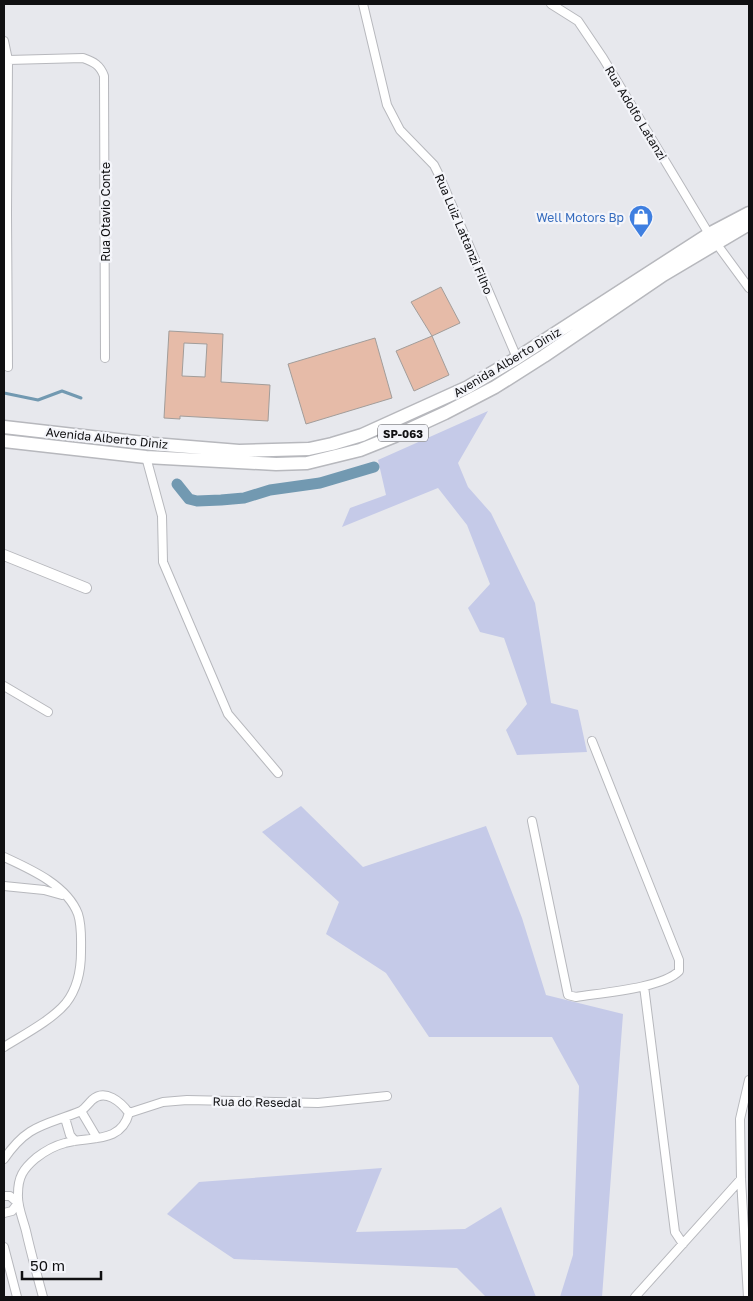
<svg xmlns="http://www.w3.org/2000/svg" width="753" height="1301" font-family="'Golos Text',sans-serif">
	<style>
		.green { fill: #c5cae8 }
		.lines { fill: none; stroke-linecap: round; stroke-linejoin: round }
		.stream { stroke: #7299b1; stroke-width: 3 }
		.canal { stroke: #7299b1; stroke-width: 11 }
		.building { fill: #e6bba8; stroke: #a29d9a; fill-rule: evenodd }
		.minor-casing { stroke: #b7b8bd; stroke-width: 10 }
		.tertiary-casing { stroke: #b7b8bd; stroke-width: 12 }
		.primary-casing { stroke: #b7b8bd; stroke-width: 15 }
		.minor { stroke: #fff; stroke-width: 8 }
		.tertiary { stroke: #fff; stroke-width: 10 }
		.primary { stroke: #fff; stroke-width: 12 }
		.labels { text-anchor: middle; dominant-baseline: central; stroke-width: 4.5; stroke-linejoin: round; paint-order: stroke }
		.shield { fill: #f4f5fa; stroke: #545558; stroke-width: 1 }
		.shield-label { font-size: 11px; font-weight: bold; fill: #101012 }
		.street-label { font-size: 12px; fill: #101012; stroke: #f4f5fa }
		.shop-label { font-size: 12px; fill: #366cbe; stroke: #f4f5fa; text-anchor: end }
	</style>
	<rect width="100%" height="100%" fill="#e7e8ed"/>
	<path class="green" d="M488,411L458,463L468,487L491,513L535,603L551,703L578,710L587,752L517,755L506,730L527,704L504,638L480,632L468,608L490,584L467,525L438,488L342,527L350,508L386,495L378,460Z
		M301,806L363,867L486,826L522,918L546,995L623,1014L602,1297H560L573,1255L579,1086L552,1037H429L386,973L326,934L339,902L262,832Z
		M382,1168L356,1232L465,1229L501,1207L536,1297H486L457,1268L234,1259L167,1214L199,1182Z"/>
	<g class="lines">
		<path class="stream" d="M4,393L38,400L62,391L81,398"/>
		<path class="canal" d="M177,484L189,499L197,501L221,500L244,498L270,490L320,483L374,467"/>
	</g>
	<path class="building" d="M441,287L460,323L432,336L411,302Z
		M169,331L223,334L221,382L270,385L268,421L180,416V419L164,418ZM184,343L207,344L205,377L182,376Z
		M432,336L449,375L414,391L396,351Z
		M375,338L392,398L306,424L288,364Z"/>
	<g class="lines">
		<defs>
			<path id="minor" d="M363,4L387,105L400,130L434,165L439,175L517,358
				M551,4L578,21L603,58L709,234
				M4,41L8,60L7,213L8,367
				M8,60L83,58C94,62 100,65 104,76L105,358
				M716,243L749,288
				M146,457L162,516L163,562L228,714L278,773
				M4,686L48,712
				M532,821L568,995L576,997C600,993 663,988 679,971V960L592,741
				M4,857C30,869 67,885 78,914C82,926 81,940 81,952C81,970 77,989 66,1003C52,1020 23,1035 4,1047
				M4,886L44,890L62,895
				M644,986L675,1232L683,1244
				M81,1111L97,1138
				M129,1113L163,1102L187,1100L318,1103L387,1096
				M65,1118L70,1135L75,1141
				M4,1159C28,1124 44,1126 81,1111C85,1108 88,1104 92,1100C105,1088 121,1102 129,1113
				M4,1196H10L18,1203L12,1211L4,1213
				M4,1247L17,1297
				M43,1297C37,1275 31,1253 26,1231C23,1219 17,1206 18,1194C18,1177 23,1169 36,1158C45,1151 53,1146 65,1143C90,1136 121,1144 129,1113
				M635,1297L741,1179
				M748,1297L741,1179L740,1119L749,1080"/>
			<path id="tertiary" d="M4,555L86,588"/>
			<path id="primary" d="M4,427L153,444L239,451L309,449L332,444L362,435L468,387L517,358L709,234L749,213
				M4,441L146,457L276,464L307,463L360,450L395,436L445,413L495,387L544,356L663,275L749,224"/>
		</defs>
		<use href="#minor" class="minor-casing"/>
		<use href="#tertiary" class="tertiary-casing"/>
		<use href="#primary" class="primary-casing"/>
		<use href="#minor" class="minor"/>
		<use href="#tertiary" class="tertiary"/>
		<use href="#primary" class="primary"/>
	</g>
	<defs>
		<symbol id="shop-pin" viewBox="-11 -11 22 30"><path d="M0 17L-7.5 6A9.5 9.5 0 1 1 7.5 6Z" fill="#3f7fe0" stroke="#f4f5fa"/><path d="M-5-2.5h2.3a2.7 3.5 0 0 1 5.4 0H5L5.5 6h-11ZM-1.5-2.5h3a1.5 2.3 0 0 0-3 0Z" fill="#fff"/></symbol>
	</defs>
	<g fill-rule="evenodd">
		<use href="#shop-pin" x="627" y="203" width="28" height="38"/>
	</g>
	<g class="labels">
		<rect class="shield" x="378" y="424.5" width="50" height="17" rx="4"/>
		<g class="shield-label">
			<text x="403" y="433">SP-063</text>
		</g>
		<g class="street-label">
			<text transform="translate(636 113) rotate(59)">Rua Adolfo Latanzi</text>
			<text transform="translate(105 212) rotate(-90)">Rua Otavio Conte</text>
			<text transform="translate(464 234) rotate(67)">Rua Luiz Lattanzi Filho</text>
			<text transform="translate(507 362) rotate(-31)">Avenida Alberto Diniz</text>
			<text transform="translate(107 438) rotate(6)">Avenida Alberto Diniz</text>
			<text transform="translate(257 1102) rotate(1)">Rua do Resedal</text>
		</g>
		<g class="shop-label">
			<text x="624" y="217">Well Motors Bp</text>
		</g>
	</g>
	<rect width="753" height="1301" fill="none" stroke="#101012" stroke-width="10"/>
	<path d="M22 1271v8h79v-8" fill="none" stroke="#101012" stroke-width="2.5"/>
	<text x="30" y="1271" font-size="15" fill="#101012" stroke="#f4f5fa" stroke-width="4" paint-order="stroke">50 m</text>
</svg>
